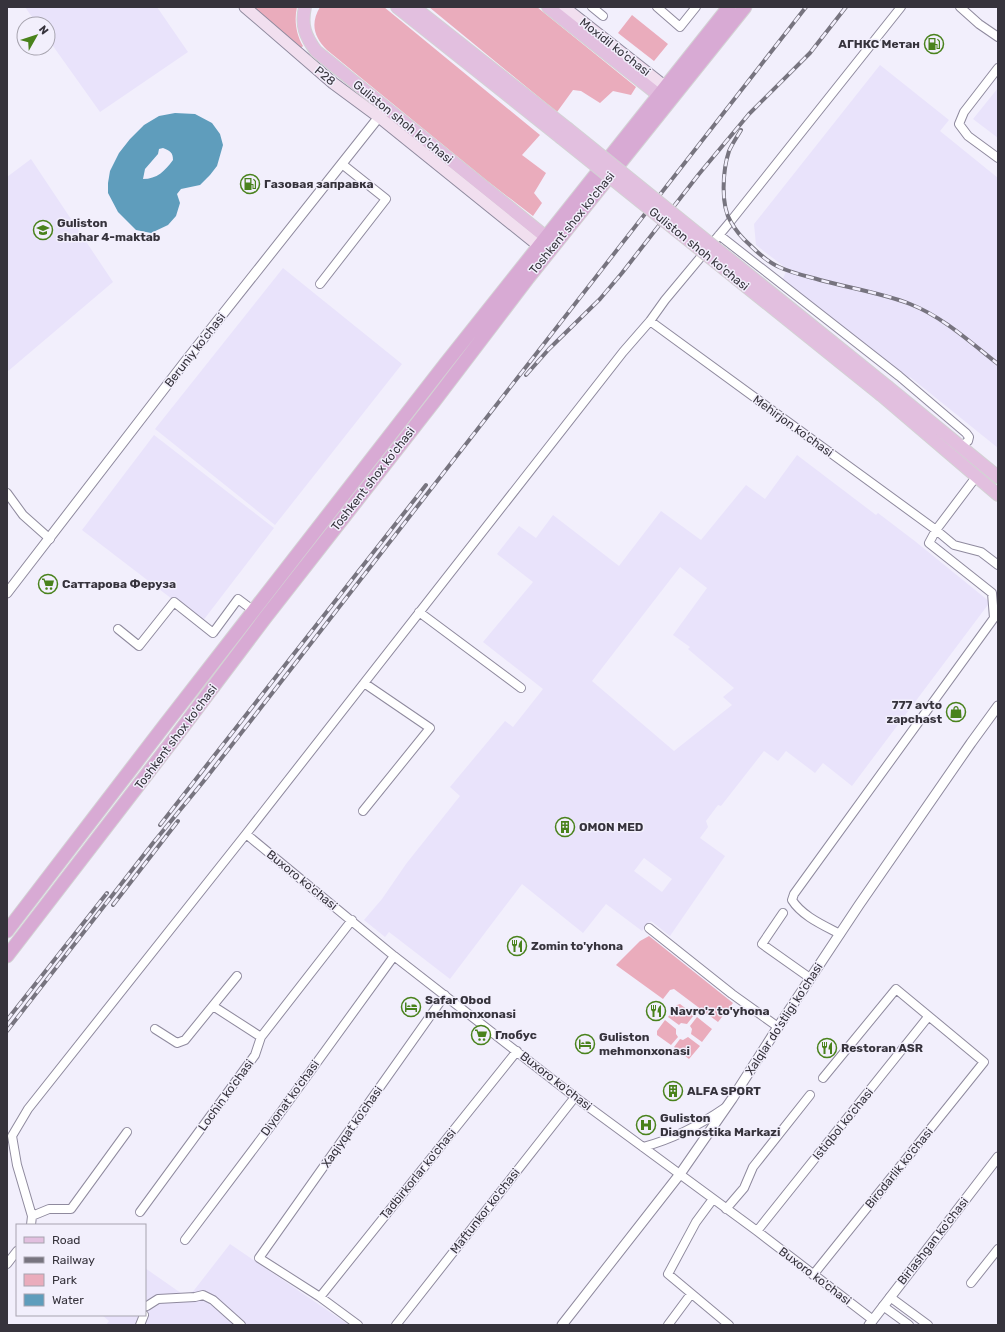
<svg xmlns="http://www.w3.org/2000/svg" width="1005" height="1332" font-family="Rubik,sans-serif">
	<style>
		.built { fill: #e9e3fb; fill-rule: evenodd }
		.green { fill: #eaacbc }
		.water { fill: #5f9dbc; fill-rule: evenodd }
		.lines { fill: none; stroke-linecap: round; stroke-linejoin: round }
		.minor-casing { stroke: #8f8a9e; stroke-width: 10 }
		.tertiary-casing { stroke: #8f8a9e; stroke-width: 11 }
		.secondary-casing { stroke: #8f8a9e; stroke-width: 13 }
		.primary-casing { stroke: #d3d2d4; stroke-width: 14 }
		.trunk-casing { stroke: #d3d2d4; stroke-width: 15 }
		.minor { stroke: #fff; stroke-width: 8 }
		.tertiary { stroke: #fff; stroke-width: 9 }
		.secondary { stroke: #f1dfef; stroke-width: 11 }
		.primary { stroke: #e2bfdf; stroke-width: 12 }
		.trunk { stroke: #d8aad4; stroke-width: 13 }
		.rail-casing { stroke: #77747f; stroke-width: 4 }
		.rail { stroke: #f2effc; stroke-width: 2.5; stroke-dasharray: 8; stroke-linecap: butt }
		.primary-bridge-casing { stroke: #d3d2d4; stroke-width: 14; stroke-linecap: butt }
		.primary-bridge { stroke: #e2bfdf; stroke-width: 12 }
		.labels { text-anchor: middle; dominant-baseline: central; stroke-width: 3; stroke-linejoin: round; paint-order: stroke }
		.poi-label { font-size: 12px; font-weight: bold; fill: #36333c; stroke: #f2effc; text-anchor: start }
		.street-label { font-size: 12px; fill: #36333c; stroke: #f2effc }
	</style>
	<rect width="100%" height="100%" fill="#f2effc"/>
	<path class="built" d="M25,7H157L188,52L100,112L48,39V24H37Z
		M880,65L949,120L940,131L998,178V448L910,377L908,379L782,281L787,269L756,245L754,224Z
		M998,88V138L973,119Z
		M31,159L113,282L7,372V177Z
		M283,268L402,364L275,525L155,429Z
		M154,435L274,528L202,622L82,530Z
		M797,455L876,515L878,513L916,542L990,602L852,786L823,763L815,773L786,751L778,761L764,751L721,806L718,805L706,821L708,827L700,838L725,856L670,936L651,921L642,931L606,904L583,933L522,884L450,979L389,932L385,937L364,920L382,899L406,864L460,796L450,787L505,721L513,727L543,689L483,642L533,582L497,554L519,526L536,538L553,515L619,566L661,511L701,540L746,485L765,499ZM680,567L707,588L673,635L690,647L688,649L734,688L723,697L732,705L674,751L592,681ZM644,858L672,879L662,892L634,871Z
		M230,1244L349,1325H106L109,1321L102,1315H145V1268L188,1298Z"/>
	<path class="green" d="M252,7H297C294,20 296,34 303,46L301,48Z
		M320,7H384L540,135L522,155L546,173L534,193L542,203L533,216L486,180L327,50C314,37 310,24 320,7Z
		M429,7H537L636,87L631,95L613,91L600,103L581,91L573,90L557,112Z
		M632,15L668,44L654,61L618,33Z
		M649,936L733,1003L718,1022L674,989L670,990L663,999L616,965L640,941Z
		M680,1004L694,1015L687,1024L681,1023L679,1025L668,1017L677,1005Z
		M697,1017L712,1029L702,1042L691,1034L692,1029L690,1026Z
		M665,1020L676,1029V1034L678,1037L671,1045L657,1035V1031Z
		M688,1037L700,1046L689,1059L674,1047L680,1039L683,1040Z"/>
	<path class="water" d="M175,113L195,114L212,123L220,134L223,145L217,166L210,175L200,185L181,189L177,194L180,203L176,216L168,225L151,233L136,230L118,212L108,193V183L110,171L119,153L130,139L144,125L159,116ZM163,148C170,151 173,152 173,160C165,171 157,179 143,179L145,169L158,154L159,149Z"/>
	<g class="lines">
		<defs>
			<path id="minor" d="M592,7L603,16
				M657,7L680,27L696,7
				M960,7L979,24L998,37
				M998,68L964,112L959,124L968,136L998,158
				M719,235L899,376L966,433L969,437L968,441L963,445L957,444
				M320,284L386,199L342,164
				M650,321L936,530L954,545L981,552L998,565
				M7,493L23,515L50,539
				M419,612L521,688
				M118,629L139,646L174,602L213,633L238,599L254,611
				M363,811L430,728L364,683
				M246,834L394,956L575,1097L757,1231L873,1320
				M783,913L762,944L810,978
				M649,928L732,994L778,1027
				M840,934C823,925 802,916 792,900L794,894L994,618L992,593L929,543L936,530L976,477
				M213,1006L261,1037
				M155,1029L177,1043L185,1040L237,976
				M643,1147C674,1139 700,1125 726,1107
				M713,1199L696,1222L668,1274L729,1325
				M726,1209L744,1188L753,1167L810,1095
				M140,1212L255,1055L261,1037L352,920
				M32,1216L49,1209H71L127,1132
				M31,1225L32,1216L17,1165L12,1136L28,1109L246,834L623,352L650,321L665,300L730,222L901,7
				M757,1231L928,1017
				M185,1240L270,1127L394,956
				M7,1264L17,1251
				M813,1275L984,1062L896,989L823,1078
				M971,1283L998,1249
				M320,1297L517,1051
				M890,1297L928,1325
				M147,1306L158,1299L195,1297L203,1295L213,1300L241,1325
				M883,1306L909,1325
				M140,1325L144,1315
				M358,1325L320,1297L259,1258L445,995
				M396,1325L575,1097
				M668,1325L691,1294"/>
			<path id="tertiary" d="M7,593L184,363L386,108
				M562,1325L680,1174L732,1099L778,1027L859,905L971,743L998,706
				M869,1325L998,1157"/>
			<path id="secondary" d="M245,7L333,83L379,117L539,246
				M564,7L672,92"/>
			<path id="primary" d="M305,7C301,25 305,36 316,51L546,237
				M397,7L560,137
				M414,7L567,128
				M548,7L666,101
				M888,387L998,477
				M881,395L998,495"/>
			<path id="trunk" d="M7,931L164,726L446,363L729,7
				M7,956L177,735L265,618L433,403L528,278L745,7"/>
		</defs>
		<use href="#minor" class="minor-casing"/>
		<use href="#tertiary" class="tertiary-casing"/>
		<use href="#secondary" class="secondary-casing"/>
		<use href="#primary" class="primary-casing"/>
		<use href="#trunk" class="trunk-casing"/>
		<use href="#minor" class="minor"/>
		<use href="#tertiary" class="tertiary"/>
		<use href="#secondary" class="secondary"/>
		<use href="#primary" class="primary"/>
		<use href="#trunk" class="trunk"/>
		<defs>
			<path id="rail" d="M741,130C737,137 732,144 729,151C723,169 720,205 731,222C736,231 743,239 750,245C759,254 768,262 779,267C792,273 806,276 820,280C849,288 882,293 910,304C943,317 970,342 998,364
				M526,375L549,349L600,299L622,273L699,174L749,114L810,53L846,7
				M160,825L426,485
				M113,905L178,821
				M7,1020L107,893
				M7,1031L153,843L203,782L806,7"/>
		</defs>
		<use href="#rail" class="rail-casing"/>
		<use href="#rail" class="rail"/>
		<defs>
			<path id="primary-bridge" d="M567,128L888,387
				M560,137L881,395"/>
		</defs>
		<use href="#primary-bridge" class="primary-bridge-casing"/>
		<use href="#primary-bridge" class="primary-bridge"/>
	</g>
	<defs>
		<symbol id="fuel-ring" viewBox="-11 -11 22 22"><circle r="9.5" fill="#f2effc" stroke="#49821c" stroke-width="1.5"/><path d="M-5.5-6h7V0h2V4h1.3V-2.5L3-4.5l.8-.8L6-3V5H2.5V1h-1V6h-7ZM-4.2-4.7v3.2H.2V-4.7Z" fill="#49821c"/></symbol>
		<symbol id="school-ring" viewBox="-11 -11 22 22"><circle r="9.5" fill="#f2effc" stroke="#49821c" stroke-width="1.5"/><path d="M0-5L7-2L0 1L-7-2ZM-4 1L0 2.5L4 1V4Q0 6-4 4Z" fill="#49821c"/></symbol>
		<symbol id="supermarket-ring" viewBox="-11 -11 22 22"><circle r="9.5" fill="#f2effc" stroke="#49821c" stroke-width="1.5"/><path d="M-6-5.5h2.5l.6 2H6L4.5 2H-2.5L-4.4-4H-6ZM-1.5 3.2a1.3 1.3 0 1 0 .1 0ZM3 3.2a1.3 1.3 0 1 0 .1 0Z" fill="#49821c"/></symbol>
		<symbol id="shop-ring" viewBox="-11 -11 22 22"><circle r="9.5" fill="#f2effc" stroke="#49821c" stroke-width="1.5"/><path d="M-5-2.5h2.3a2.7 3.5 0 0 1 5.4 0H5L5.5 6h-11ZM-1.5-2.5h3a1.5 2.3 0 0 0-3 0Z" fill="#49821c"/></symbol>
		<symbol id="building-ring" viewBox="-11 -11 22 22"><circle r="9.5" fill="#f2effc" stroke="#49821c" stroke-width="1.5"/><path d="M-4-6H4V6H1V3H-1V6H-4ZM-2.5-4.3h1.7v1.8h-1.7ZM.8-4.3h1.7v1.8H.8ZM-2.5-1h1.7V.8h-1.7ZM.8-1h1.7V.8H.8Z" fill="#49821c"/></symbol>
		<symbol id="restaurant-ring" viewBox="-11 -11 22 22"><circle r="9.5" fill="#f2effc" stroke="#49821c" stroke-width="1.5"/><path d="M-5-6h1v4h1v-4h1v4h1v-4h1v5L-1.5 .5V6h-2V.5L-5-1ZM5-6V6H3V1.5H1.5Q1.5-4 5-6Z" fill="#49821c"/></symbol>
		<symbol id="hotel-ring" viewBox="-11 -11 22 22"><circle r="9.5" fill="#f2effc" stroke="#49821c" stroke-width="1.5"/><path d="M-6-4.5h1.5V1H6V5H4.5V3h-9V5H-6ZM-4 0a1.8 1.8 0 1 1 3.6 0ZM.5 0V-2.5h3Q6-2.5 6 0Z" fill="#49821c"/></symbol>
		<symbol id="hospital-ring" viewBox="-11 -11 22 22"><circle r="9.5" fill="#f2effc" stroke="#49821c" stroke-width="1.5"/><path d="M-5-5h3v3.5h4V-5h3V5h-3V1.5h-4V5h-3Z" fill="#49821c"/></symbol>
	</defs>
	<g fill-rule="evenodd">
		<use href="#fuel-ring" x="923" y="33" width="22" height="22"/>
		<use href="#fuel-ring" x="239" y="173" width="22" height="22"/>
		<use href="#school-ring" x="32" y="219" width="22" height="22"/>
		<use href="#supermarket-ring" x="37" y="573" width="22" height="22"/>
		<use href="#shop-ring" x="945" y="701" width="22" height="22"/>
		<use href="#building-ring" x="554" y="816" width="22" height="22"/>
		<use href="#restaurant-ring" x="506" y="935" width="22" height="22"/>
		<use href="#hotel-ring" x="400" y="996" width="22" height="22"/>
		<use href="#restaurant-ring" x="645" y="1000" width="22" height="22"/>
		<use href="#supermarket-ring" x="470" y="1024" width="22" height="22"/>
		<use href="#hotel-ring" x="574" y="1033" width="22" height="22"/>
		<use href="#restaurant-ring" x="816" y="1037" width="22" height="22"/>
		<use href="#building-ring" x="662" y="1080" width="22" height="22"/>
		<use href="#hospital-ring" x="635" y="1114" width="22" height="22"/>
	</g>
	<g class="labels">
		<g class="poi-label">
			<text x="920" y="44" text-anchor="end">АГНКС Метан</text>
			<text x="264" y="184">Газовая заправка</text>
			<text x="57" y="223">Guliston<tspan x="57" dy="14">shahar 4-maktab</tspan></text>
			<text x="62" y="584">Саттарова Феруза</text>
			<text x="942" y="705" text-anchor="end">777 avto<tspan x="942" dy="14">zapchast</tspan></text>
			<text x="579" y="827">OMON MED</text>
			<text x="531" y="946">Zomin to'yhona</text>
			<text x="425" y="1000">Safar Obod<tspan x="425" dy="14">mehmonxonasi</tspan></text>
			<text x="670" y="1011">Navro'z to'yhona</text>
			<text x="495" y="1035">Глобус</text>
			<text x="599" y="1037">Guliston<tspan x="599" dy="14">mehmonxonasi</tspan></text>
			<text x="841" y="1048">Restoran ASR</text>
			<text x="687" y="1091">ALFA SPORT</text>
			<text x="660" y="1118">Guliston<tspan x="660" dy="14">Diagnostika Markazi</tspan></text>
		</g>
		<g class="street-label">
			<text transform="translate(615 47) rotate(38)">Moxidil ko'chasi</text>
			<text transform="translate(325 76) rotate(40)">Р28</text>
			<text transform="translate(403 122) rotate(39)">Guliston shoh ko'chasi</text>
			<text transform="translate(572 223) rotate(-51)">Toshkent shox ko'chasi</text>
			<text transform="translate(699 249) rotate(39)">Guliston shoh ko'chasi</text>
			<text transform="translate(195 350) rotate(-52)">Beruniy ko'chasi</text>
			<text transform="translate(793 426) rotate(36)">Mehirjon ko'chasi</text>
			<text transform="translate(373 479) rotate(-52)">Toshkent shox ko'chasi</text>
			<text transform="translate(176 737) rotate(-53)">Toshkent shox ko'chasi</text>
			<text transform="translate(302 880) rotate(39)">Buxoro ko'chasi</text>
			<text transform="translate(784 1019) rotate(-57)">Xalqlar do'stligi ko'chasi</text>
			<text transform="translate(556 1081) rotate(38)">Buxoro ko'chasi</text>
			<text transform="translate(226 1095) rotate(-54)">Lochin ko'chasi</text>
			<text transform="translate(290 1098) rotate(-54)">Diyonat ko'chasi</text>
			<text transform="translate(843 1124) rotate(-51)">Istiqbol ko'chasi</text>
			<text transform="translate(352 1127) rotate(-55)">Xaqiyqat ko'chasi</text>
			<text transform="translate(899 1168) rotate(-51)">Birodarlik ko'chasi</text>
			<text transform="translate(418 1174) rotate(-51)">Tadbirkorlar ko'chasi</text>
			<text transform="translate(485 1211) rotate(-52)">Maftunkor ko'chasi</text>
			<text transform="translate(933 1241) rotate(-52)">Birlashgan ko'chasi</text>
			<text transform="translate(815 1276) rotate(37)">Buxoro ko'chasi</text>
		</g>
	</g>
	<rect width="1005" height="1332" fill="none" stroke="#36333c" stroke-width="16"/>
	<rect x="16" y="1224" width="130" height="92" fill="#f2effc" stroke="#a7a4af"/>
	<rect x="24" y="1237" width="20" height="6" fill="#e2bfdf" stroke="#a7a4af"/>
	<text x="52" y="1244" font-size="12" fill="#36333c">Road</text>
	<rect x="24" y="1257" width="20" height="6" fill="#77747f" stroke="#a7a4af"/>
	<text x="52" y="1264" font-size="12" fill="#36333c">Railway</text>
	<rect x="24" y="1274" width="20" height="12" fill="#eaacbc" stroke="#a7a4af"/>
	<text x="52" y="1284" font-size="12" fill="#36333c">Park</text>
	<rect x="24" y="1294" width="20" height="12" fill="#5f9dbc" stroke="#a7a4af"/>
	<text x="52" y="1304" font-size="12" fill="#36333c">Water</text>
	<g transform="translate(36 36) rotate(51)"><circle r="19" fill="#f2effc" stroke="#a7a4af"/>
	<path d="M0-3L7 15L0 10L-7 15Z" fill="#49821c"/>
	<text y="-6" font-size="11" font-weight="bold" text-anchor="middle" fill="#36333c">N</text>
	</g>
</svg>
